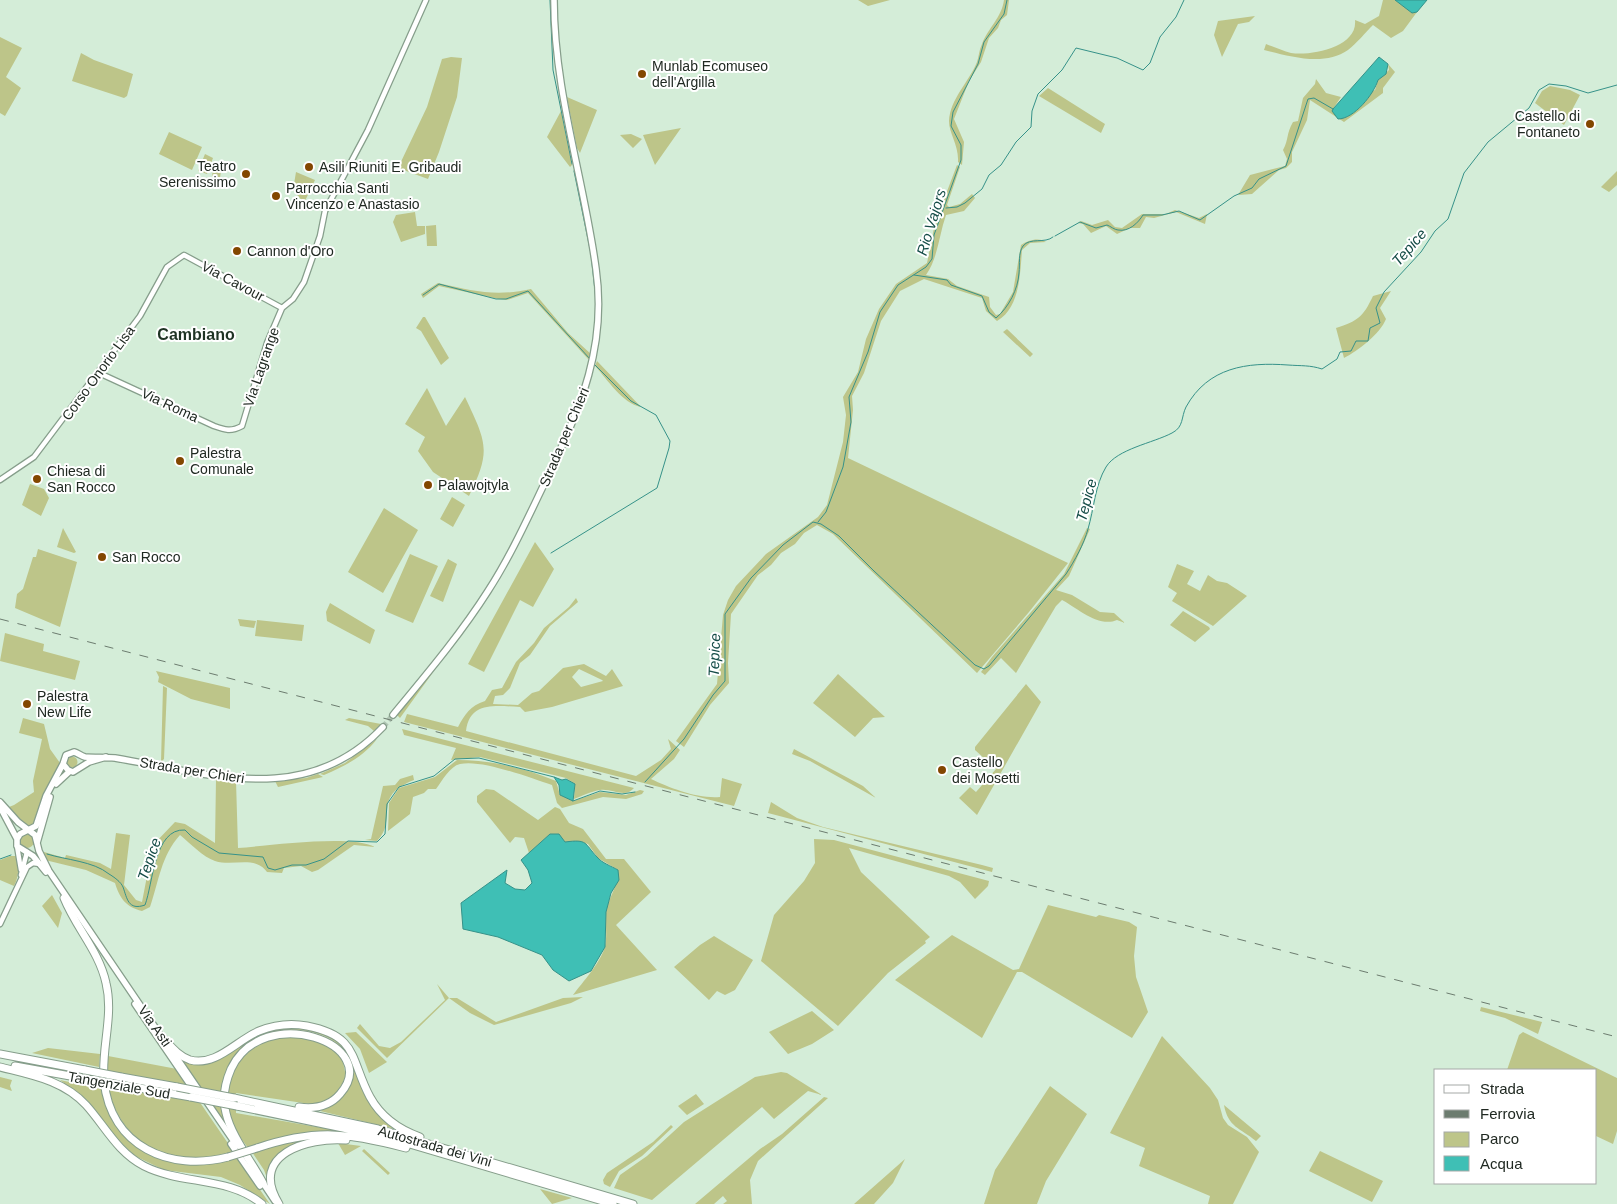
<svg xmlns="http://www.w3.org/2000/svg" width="1617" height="1204" font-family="Helvetica,sans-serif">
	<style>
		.green { fill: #bdc589; fill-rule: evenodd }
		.water { fill: #3fbfb5; stroke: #369289 }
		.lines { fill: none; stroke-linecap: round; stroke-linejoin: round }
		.stream { stroke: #369289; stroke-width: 1 }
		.major-tunnel { stroke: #b0c6b4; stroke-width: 5.5; stroke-dasharray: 5.5 3; stroke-linecap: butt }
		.minor-casing { stroke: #869e8b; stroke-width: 7 }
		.major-casing { stroke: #869e8b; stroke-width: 8 }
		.highway-casing { stroke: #869e8b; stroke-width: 9 }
		.minor { stroke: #fff; stroke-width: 4.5 }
		.major { stroke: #fff; stroke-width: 5.5 }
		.highway { stroke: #fff; stroke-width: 7 }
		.rail { stroke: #6c7c6f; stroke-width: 1; stroke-dasharray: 9 9; stroke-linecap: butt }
		.highway-bridge-casing { stroke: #869e8b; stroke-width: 9; stroke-linecap: butt }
		.highway-bridge { stroke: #fff; stroke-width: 7 }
		.poi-dot { fill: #834700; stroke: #fff; stroke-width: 2 }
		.labels { text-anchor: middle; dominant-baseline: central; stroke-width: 4; stroke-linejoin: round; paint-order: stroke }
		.poi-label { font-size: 14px; fill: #202922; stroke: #fff; text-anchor: start }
		.street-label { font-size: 14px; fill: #202922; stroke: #fff }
		.water-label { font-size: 15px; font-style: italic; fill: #154c47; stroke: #fff }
		.quarter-label { font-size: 16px; font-weight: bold; fill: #1f3324; stroke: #fff }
	</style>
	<rect width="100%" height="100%" fill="#d4edd8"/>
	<path class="green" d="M858,0H890L868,6Z
		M1004,0H1009L1007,15L1001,20L998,28L989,38L981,62L969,81L954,119L964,142L962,165L958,162C959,145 949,134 949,121C950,99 969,82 977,62C979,56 979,50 982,44C988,28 1002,17 1004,0Z
		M1383,0H1395L1412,12H1417L1403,31L1391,38L1373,25C1365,33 1357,43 1348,50C1324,67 1289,56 1264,50L1266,44C1274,47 1283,51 1291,53C1312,56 1358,47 1355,20L1365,24L1379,16Z
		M1255,16L1249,22L1238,24L1222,57L1214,35L1218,21Z
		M0,37L22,48L6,77L21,88L5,116L0,113Z
		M81,53L94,60L133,74L127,96L124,98L72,81Z
		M451,57L462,58L457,97L439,152L428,179L398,168L427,107L442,59Z
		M1388,64L1395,72L1383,88V93L1344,122L1310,100L1307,120L1292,152V162L1286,168L1279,170L1252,194L1238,195L1250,175L1285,166L1287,159L1283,150C1289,139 1286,134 1293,122L1298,121L1303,98L1315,84L1316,79L1326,93L1341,97L1333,109L1375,90L1378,80L1389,70Z
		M1550,86L1570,90L1580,95L1564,125L1535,103L1542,91Z
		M1048,88L1105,124L1101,133L1039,96Z
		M567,97L597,110L580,153L577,148Z
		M561,111L572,165L570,167L547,137Z
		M681,128L655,165L643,135Z
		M169,132L202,147L192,170L159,154Z
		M631,134L642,139L633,148L620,135Z
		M205,154L213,158L207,174L198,171Z
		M214,162L222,163L220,178L212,176Z
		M957,165L960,167L947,205L949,207L960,204L972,194L975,198L964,211L946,215C939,235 938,258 926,275L948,279L957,286L989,297L990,307L996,315L1000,314L1013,292L1021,245C1028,240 1039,237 1046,242L1030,243L1022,250C1020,274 1020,308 997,321L986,311L982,298L924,279L900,291L881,321L864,373L852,396L853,410L848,458L1068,563L1029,612L977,673L833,534L817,525L804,533L795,544L781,553L771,565L758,575L731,614L728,663L729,683L710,705L684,747L676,741L717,684L723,615L728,600L736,586L766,554L818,517L827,505L843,442L846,415L843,397L858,372L866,339L879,309L896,284L927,263L935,223Z
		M1617,171V185L1609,192L1601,187Z
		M296,172L315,180L304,203L293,190Z
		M1175,210L1199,218L1207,214L1205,224L1176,212L1154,218L1146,217L1140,228H1130L1117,234L1106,226L1091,233L1083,224L1078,223L1081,221L1092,225L1108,220L1115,227L1122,228L1142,214H1166Z
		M415,212L417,226H425V234L401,242L393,222L396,215Z
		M436,225L437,246H427L426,226Z
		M438,283C474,291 495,297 531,289L568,333L592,355L589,360L528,293L507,300L498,299L439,286L423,298L421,294Z
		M1391,291L1380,308L1386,319C1380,334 1358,351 1344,358L1336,328C1358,321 1363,317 1373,296Z
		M423,317H425L449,358L441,365L421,331L416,328Z
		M1007,329L1033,354L1030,357L1003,332Z
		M597,361L641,407C622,403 608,380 595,366Z
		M427,388L446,426L465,397C486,442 492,450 469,496L433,472L418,451L425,437L405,424Z
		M30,484L44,489L49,498L41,516L22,505Z
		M452,497L465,505L453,527L440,519Z
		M384,508L418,530L383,593L348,572Z
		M63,528L76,552L74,553L57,547Z
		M1087,528L1090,529L1069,576L1056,590L1072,595L1100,612L1114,613L1125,623L1117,620C1099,628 1077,608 1062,600L1056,606L1016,673L1001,658L985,675L981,672L992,657L1064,574Z
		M535,542L554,569L533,607L520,600L484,672L468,664Z
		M38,549L77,562L60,627L15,608L17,594L23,589L33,557H36Z
		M410,554L438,566L413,623L385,611Z
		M448,559L457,564L443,602L430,596Z
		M1177,564L1194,571L1187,584L1200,591L1208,575L1217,581L1227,583L1247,596L1213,626L1172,601L1177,593L1168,587Z
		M576,598L578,602L550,626L530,655L520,663L510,688L503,695L495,696L493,704L518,705L532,693L539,691L563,668L584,664L606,676L612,669L623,686L552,707L525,712L520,707C495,706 470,701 466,731L636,776L661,760L671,749L668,739L680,750L674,759L651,779C670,788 698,799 720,797L722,778L742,784L734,806L404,722L407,714L458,727C465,714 470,706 485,701L492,690L502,688L516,662L534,643L544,628L569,607ZM579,669L602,680L603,681L581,687L572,677Z
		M330,603L375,630L370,644L327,621L326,612Z
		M1183,611L1209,627L1210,629L1195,642L1170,625Z
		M238,619L256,621L254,628L240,626Z
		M257,620L304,625L302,641L255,636Z
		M5,633L44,644L43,651L80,661L75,680L0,661Z
		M156,671L230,688V709L191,699L158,682L159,677Z
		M434,671L400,718L397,715Z
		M838,674L885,717L873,718L855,737L813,703Z
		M1026,684L1041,702L977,815L959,798L970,787L976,792L996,769L975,750V747Z
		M163,686L167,688L164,759L161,762Z
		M23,718L44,724L50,749L60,763L34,826L30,828L10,811L9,807L14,805L34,792L33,781L42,739L19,733Z
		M349,718L381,724L374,731L368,726L345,720Z
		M402,729L634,788C625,799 612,788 600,790C592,791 582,796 574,799L575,784L566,778L480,757L451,760L456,748L404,735Z
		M377,739C363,757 345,766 324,775L320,774L345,763Z
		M794,749L863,786L876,798L810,761L792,754Z
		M66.5 762a5.5 5.5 0 1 1 11 0a5.5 5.5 0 1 1-11 0Z
		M457,760C491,760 525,768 556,781L560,795L573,801L600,792L626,795L640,790L644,791L642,794L626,799L603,797L562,808L557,803L552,785C530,778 482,759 460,764C450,766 442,781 436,789H428L424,793L413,797L410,814L388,831L389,803L399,788L435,777Z
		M318,774L323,777L278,787L275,781L306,778Z
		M413,775L414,780C370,797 399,819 377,841L365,840L371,839L383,786L395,785L400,779Z
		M216,779L236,781L238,848C268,846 351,834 375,847L354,845L318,870L312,872L301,866L284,868L282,873L267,872C255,855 233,867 215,861C203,857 190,843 180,835C161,856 159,881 150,907L142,911C126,907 120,899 115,883L86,870L45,860L44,852L65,858L66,855L100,863L111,869L116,833L130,835L124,885L136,900L142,902L153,845L175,822L185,824L215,843Z
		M486,789L494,790L538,820L555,807L560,809L569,823L583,829L606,859H624L651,892L616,925L657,970L573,995C582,983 602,961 605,946C608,933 604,919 607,907C611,894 619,883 618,870L598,858L588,844L577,841L565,842L550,834L529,853L524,838L515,837L510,843L477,802V796Z
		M771,802L797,818L823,827L982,865L993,868L992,872L768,813Z
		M20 841a7 7 0 1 1 14 0a7 7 0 1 1-14 0Z
		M814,839L834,840L989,881L988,886L975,899L960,882L949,876L849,848L861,872L930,937L925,941L926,943L888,973L838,1026L761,961L774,915L804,881L815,863Z
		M10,856H17C19,866 19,877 14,886L0,880V860Z
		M52,895L62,913L58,928L42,906Z
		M1048,905L1096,917L1099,915L1129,922L1137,927L1134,956L1136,977L1148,1012L1132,1038L1022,972H1017L982,1038L895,980L952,935L1013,970L1019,969Z
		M714,936L753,960L735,990L725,995L717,991L709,1000L674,967L700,945Z
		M437,984L449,998H457L496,1022L563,998L583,997L571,1003L494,1025L470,1013L449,998L387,1058L357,1028L360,1024L379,1046L390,1048L401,1042L445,1000Z
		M1481,1007L1542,1022L1538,1034L1505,1018L1480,1011Z
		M812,1011L834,1030L812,1044L788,1054L769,1032Z
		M277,1027H298L326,1033L343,1045L360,1078L365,1096L377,1114L395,1129L320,1111C336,1104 347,1097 350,1080C359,1035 298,1022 266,1034C247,1040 233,1059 226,1077C221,1089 225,1110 225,1123L182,1060C218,1072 243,1037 277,1027Z
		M356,1032L387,1062L369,1073L360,1049L345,1033Z
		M1523,1032L1617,1078V1131L1613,1144L1596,1136V1070H1507L1519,1035Z
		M291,1035L323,1042L342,1057L346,1077C338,1091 333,1100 317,1105L236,1093V1113L363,1135C319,1129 290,1134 248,1148C240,1137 231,1125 228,1111C220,1069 252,1039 291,1035Z
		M1162,1036L1210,1088L1218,1100L1223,1118L1228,1125L1247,1137L1259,1152L1233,1204H1208L1210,1196L1139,1166L1145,1148L1110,1133Z
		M48,1048L100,1054L99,1067L32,1053Z
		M108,1056L177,1069L234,1152C165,1178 99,1131 108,1056Z
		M781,1072L787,1073L822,1095L808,1091L774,1119L762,1107L652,1200L614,1188L620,1175L647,1156L684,1122L755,1077Z
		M0,1077L12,1080L10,1086L12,1091L0,1087Z
		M60,1080L102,1089L116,1123L160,1158L198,1165L217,1163L237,1157L270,1204L240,1185L221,1177L164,1170L135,1156L112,1134L88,1101Z
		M1050,1086L1087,1114L1046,1181L1037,1204H984L995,1170Z
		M696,1094L704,1104L687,1115L678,1106Z
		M824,1097L828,1098L758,1161L750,1180L752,1204H723L727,1201L723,1196L714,1204H695L760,1149L782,1134Z
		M1224,1105L1261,1136L1256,1141C1240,1128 1228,1127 1224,1105Z
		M671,1125L673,1127L642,1156L619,1171L610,1187L604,1184L603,1180L607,1173L653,1142Z
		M326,1138L276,1159L270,1187L264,1170L252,1152L280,1142Z
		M338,1143L361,1146L345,1155Z
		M364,1149L390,1173L388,1175L362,1151Z
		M1320,1151L1383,1181L1372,1202L1309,1171Z
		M905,1159L893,1183L874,1204H854Z
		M540,1189L572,1198L552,1204Z"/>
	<path class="water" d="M1395,0H1427L1417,12L1412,13Z
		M1379,57L1388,64L1386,74L1378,80C1374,94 1354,119 1338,119L1332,111L1333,109Z
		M554,777L562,780L566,779L575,784L573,801L560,795L559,785Z
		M550,834H559L565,842C588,839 584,843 597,857C602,863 611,866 618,870L619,880L611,893L606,912L605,947L591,971L569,981L553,970L542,955L498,937L463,929L461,903L507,870L505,883L515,889L525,890L532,883L528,870L521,860Z"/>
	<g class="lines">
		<path class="stream" d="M550,0L553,70L572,164
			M574,171L591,254L596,300
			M946,208L957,207L965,203L982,189L989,175L1001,165L1016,142L1031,127L1032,111L1038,94L1062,70L1076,48L1117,58L1143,70L1150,63L1160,37L1176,17L1184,0
			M1055,236L1080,222L1096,228L1107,225C1110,226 1115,230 1118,230C1129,232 1138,223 1143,215H1162L1179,211L1200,220L1234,196L1252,188L1259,179L1286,166L1308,99L1314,98L1333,109
			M914,275L947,280L951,285L982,296L989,312L996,318C1009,307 1018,289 1019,273C1020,264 1018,253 1023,246C1030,237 1045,244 1053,237
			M423,295L439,284L496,299H506L528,291L590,359
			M818,522L826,512L843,467L851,422L849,397L868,352L880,312L898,285L926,267L932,259L934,235L961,160V145L951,126L953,112L978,64L984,42L1004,14L1007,0
			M551,553L657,488L669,448L670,441L656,415L631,401L595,365
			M645,782L684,739L713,695L725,681V614L751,578L783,545L813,522L821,524L839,536L874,571L975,665L984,669L989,666L1066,574C1075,560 1084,544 1088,529C1094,509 1095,485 1106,467C1117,449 1153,443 1172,433C1184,427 1181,417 1186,407C1208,367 1247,362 1288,365C1301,366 1310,365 1322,369L1337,359L1340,352L1351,351L1356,341H1368L1370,328L1380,323L1376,308L1384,292L1421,252L1435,231L1448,219L1464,173L1488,142L1529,108L1539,90L1549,84L1566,86L1588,93L1617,85
			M573,801L600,791L622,794L635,792
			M47,854C66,860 93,861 109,874C114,877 121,882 123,887C127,898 128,911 145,905C153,884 154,828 185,830L192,837L219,853L263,857L268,868L275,870L292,865H306L324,859L348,841L377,842L385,834L387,804L399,787L434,776L455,759L479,758L554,777
			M0,859L11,855"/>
		<path class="major-tunnel" d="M383,727L393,715"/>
		<defs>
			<path id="minor" d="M282,308L293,299L304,282L320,236L325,211L368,130L426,0
				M99,373L214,426C225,430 231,432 242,426L267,343L282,308
				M0,480L34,457L140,316L167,267L184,255L282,308
				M17,846L21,870
				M21,875L27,852
				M0,924L27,867L33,863L40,864"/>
			<path id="major" d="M393,715C426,675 460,635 488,591C512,554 530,513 549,474C581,406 607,346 596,269C584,179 554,92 554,0
				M106,757L89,762L73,772L68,770L63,764L66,755L74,752C78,753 81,756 85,757C95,758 105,757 115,758C210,774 307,808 383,727
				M56,784L70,771
				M0,802L18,822L35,835L39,851L49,871L163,1039
				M0,807L17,839V846L33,856L46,872
				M17,839L20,834L36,826L46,796L63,764
				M37,843L50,797
				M135,1004L193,1089
				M170,1048L237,1146
				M231,1144L260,1186
				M261,1180L275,1201"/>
			<path id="highway" d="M64,898C76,928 99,951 106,983C114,1016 101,1048 104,1081C111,1147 170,1172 228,1157
				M161,1036C170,1045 178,1056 190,1060C216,1067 237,1040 259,1031C274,1025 291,1023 307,1026C359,1036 350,1060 370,1097C381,1117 400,1130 420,1137
				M0,1054L85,1070
				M15,1066L87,1079
				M0,1067C31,1075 63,1080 86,1105C105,1126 117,1152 144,1166C182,1185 228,1176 262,1204
				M121,1077L177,1087
				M122,1085L191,1097
				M234,1098L378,1129L633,1204
				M237,1106L386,1137L613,1204
				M257,1148C317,1128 347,1133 406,1148
				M263,1183C252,1162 231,1136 226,1113C222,1098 225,1083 231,1069C263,1001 384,1044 340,1094C329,1107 314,1109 299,1107
				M279,1204C248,1154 308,1137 346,1140"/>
		</defs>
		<use href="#minor" class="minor-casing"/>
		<use href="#major" class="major-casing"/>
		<use href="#highway" class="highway-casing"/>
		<use href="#minor" class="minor"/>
		<use href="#major" class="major"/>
		<use href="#highway" class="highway"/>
		<path class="rail" d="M0,619L1617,1037"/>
		<defs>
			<path id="highway-bridge" d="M85,1070L121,1077
				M87,1079L122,1085
				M177,1087L234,1098
				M191,1097L237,1106
				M228,1157L257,1148"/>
		</defs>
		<use href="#highway-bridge" class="highway-bridge-casing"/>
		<use href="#highway-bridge" class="highway-bridge"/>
	</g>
	<g class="poi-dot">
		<circle cx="642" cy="74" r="5"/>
		<circle cx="1590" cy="124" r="5"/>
		<circle cx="309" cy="167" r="5"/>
		<circle cx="246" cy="174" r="5"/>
		<circle cx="276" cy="196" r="5"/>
		<circle cx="237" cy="251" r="5"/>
		<circle cx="180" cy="461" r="5"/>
		<circle cx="37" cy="479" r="5"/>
		<circle cx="428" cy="485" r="5"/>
		<circle cx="102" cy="557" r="5"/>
		<circle cx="27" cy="704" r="5"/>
		<circle cx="942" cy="770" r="5"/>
	</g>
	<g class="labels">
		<g class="poi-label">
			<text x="652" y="66">Munlab Ecomuseo<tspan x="652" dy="16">dell'Argilla</tspan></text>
			<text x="1580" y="116" text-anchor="end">Castello di<tspan x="1580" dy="16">Fontaneto</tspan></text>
			<text x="236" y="166" text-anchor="end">Teatro<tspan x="236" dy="16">Serenissimo</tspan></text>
			<text x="319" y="167">Asili Riuniti E. Gribaudi</text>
			<text x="286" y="188">Parrocchia Santi<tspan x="286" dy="16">Vincenzo e Anastasio</tspan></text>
			<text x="247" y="251">Cannon d'Oro</text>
			<text x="190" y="453">Palestra<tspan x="190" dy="16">Comunale</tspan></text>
			<text x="47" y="471">Chiesa di<tspan x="47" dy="16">San Rocco</tspan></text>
			<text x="438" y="485">Palawojtyla</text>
			<text x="112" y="557">San Rocco</text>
			<text x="37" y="696">Palestra<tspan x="37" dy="16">New Life</tspan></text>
			<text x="952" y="762">Castello<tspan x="952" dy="16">dei Mosetti</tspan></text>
		</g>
		<g class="street-label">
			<text transform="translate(233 281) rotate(28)">Via Cavour</text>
			<text transform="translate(261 367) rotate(-71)">Via Lagrange</text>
			<text transform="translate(98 373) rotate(-54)">Corso Onorio Lisa</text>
			<text transform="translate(170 405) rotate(25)">Via Roma</text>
			<text transform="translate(564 437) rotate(-67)">Strada per Chieri</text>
			<text transform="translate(192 770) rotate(9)">Strada per Chieri</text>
			<text transform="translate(155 1026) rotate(55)">Via Asti</text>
			<text transform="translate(119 1085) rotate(10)">Tangenziale Sud</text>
			<text transform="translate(435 1146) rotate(16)">Autostrada dei Vini</text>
		</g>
		<g class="water-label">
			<text transform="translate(931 222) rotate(-73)">Rio Vajors</text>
			<text transform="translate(1409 247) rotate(-49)">Tepice</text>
			<text transform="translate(1086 500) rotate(-75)">Tepice</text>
			<text transform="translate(714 655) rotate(-88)">Tepice</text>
			<text transform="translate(149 859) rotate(-71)">Tepice</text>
		</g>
		<g class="quarter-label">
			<text x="196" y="334">Cambiano</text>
		</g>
	</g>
	<rect x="1434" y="1069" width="162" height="115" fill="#ffffff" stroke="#a6a9a7"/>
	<rect x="1444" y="1085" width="25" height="8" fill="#ffffff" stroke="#a6a9a7"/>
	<text x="1480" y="1094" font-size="15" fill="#202922">Strada</text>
	<rect x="1444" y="1110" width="25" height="8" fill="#6c7c6f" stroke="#a6a9a7"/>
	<text x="1480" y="1119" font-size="15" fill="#202922">Ferrovia</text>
	<rect x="1444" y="1132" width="25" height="15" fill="#bdc589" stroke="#a6a9a7"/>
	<text x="1480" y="1144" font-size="15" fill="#202922">Parco</text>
	<rect x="1444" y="1156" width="25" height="15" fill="#3fbfb5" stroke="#a6a9a7"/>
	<text x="1480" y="1169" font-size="15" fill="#202922">Acqua</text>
</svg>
